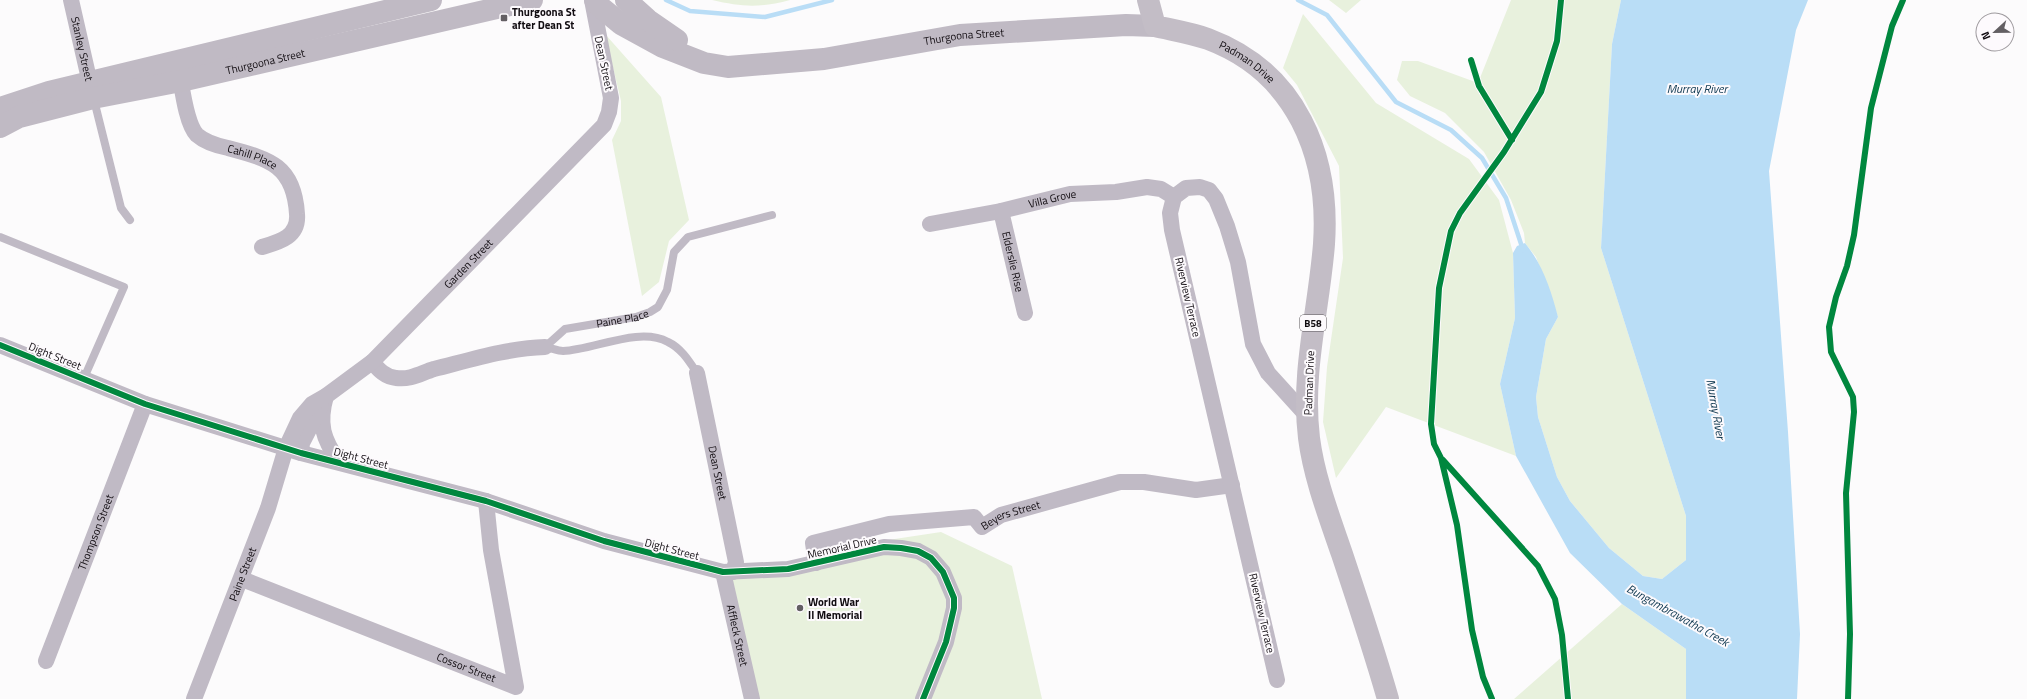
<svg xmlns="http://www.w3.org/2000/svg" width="2027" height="699" font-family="'Titillium Web',sans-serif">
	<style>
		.green { fill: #e8f1dd }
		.water { fill: #b9ddf6 }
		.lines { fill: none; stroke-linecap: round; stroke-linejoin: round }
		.stream { stroke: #b9ddf6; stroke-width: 4.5 }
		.service { stroke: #c0bac5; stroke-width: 8 }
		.minor { stroke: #c0bac5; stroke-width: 16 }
		.secondary { stroke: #c0bac4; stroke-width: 22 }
		.primary { stroke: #c3bdc6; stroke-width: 22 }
		.cycleway-casing { stroke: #fdfafd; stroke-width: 8 }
		.cycleway { stroke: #00873e; stroke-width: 6 }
		.poi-dot { fill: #635f63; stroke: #fdfafd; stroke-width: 1.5 }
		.labels { text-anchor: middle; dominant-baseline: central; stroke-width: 4; stroke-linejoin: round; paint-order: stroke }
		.shield { fill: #fdfafd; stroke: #575357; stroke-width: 1 }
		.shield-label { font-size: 10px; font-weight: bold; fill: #100b10 }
		.poi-label { font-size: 11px; font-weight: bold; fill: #100b10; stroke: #fdfafd; text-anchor: start }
		.street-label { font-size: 11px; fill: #100b10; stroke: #fdfafd }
		.water-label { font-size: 12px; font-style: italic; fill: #0e3850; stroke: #fdfafd }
	</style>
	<rect width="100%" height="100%" fill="#fcfbfc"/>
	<path class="green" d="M712,0H790C760,8 742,7 712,0Z
		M1329,0H1361L1346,13Z
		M1511,0H1621L1612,44L1601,248L1686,516V560L1662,579L1643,576L1609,548L1570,501L1557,477L1538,417L1536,397L1546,339L1558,317L1536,257L1525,243L1524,233L1511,200L1484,152L1445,113L1410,96L1397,80L1402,61H1418L1478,83Z
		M1303,14L1376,103L1469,159L1499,200L1513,253L1515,318L1500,384L1516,456L1386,407L1336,478L1323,422L1327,367L1343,258L1339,166L1297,85L1283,68Z
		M605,34L661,97L689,220L669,241L659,282L642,296L612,140L621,121V101Z
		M941,532L1012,566L1042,699H758L726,573L785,575L888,540Z
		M1622,604L1686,649V699H1514Z"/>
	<path class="water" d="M1621,0H1808L1796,30L1769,171L1788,432L1800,634L1797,699H1686V649L1622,604L1570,553L1516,456L1500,384L1515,318L1513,253L1517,246L1525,243C1543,265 1551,290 1558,317L1546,339L1536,397L1538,417L1557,477L1570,501L1609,548L1643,576L1662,579L1686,560V516L1601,248L1612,44Z"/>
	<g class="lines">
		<path class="stream" d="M666,0L690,11L765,17L832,0
			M1298,0L1327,15L1396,102L1451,130L1482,158L1506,198L1523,250"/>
		<g class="service">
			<path d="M94,100L121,208L130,220"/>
			<path d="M0,237L124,287L84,378"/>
			<path id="s1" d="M697,373C689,361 681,348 668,342C639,326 594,350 563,351C558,351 551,348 545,347L565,329L636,317L650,312L658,307L667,290L674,252L688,237L772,215"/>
		</g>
		<g class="minor">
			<path id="s2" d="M71,0L92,92"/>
			<path id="s3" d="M179,71C182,87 186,124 197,135C205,142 218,146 228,148C269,159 294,165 297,214C299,237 279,242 262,247"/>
			<path id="s4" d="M1001,211L1025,313"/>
			<path id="s5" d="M930,224L1001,211L1070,194L1116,192L1147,187L1161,189L1174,197"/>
			<path d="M0,345L145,404L301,453L486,501L604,541L723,572L788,569L884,547L901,548L918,551L931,558L943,572L954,598V608L946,642L923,699"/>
			<path d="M372,362C379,370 385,377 396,378C411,380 421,373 434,369C470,360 508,348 545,347"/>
			<path id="s6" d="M697,373L736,562L733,572"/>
			<path d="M326,396C318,424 323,439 339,462"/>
			<path d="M301,453L302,443L321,406"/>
			<path id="s7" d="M816,563L813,543L889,524L974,517L982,527L1001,515L1120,482H1144L1196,490L1232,485"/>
			<path id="s8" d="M723,572L752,699"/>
			<path id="s9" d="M242,579L516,687L491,550L486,501"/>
			<path id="s10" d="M46,661L145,404"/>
			<path d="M1277,680L1172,230L1170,213L1174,197L1186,188L1200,187L1209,190L1216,199L1227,226L1238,262L1253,344L1268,373L1307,416"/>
			<path id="s11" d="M194,699L268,508L286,448L300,418L312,404L326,396L372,362L604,125L609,112L611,98L592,0"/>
		</g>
		<g class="secondary">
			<path id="s12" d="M595,0L598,5L621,24L663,47L704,63L728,67L824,59L960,35L1126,25L1155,26"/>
			<path d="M626,0L648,20L677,40"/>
			<path d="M0,108L49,92L431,0"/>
			<path id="s13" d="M0,127L19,117L93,98L181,81L532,0"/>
		</g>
		<path class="primary" id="s14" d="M1148,0L1155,26C1172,30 1191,33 1208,39C1296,72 1330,155 1324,244C1319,309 1301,372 1309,438C1314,477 1329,516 1342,554C1358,602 1374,650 1388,699"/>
		<defs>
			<path id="cycleway" d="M1471,60L1479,86L1512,140
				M0,345L145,404L301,453L486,501L604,541L723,572L788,569L884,547L901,548L918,551L931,558L943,572L954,598V608L946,642L923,699
				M1443,460L1538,566L1555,599L1562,635L1568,699
				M1492,699L1483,677L1472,630L1457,525L1441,458L1434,444L1431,424L1439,288L1451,231L1460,213L1504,152L1541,92L1557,41L1561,0
				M1848,699L1850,634L1846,493L1854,412L1853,397L1831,352L1829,327L1836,297L1847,266L1854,235L1871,108L1892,26L1903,0"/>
		</defs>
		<use href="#cycleway" class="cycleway-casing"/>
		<use href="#cycleway" class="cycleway"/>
	</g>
	<g class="poi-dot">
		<rect x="500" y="14" width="8" height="8" rx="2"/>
		<circle cx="800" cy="608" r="4"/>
	</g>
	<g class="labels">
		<rect class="shield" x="1300" y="315" width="26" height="16" rx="3"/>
		<g class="shield-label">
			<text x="1313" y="323">B58</text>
		</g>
		<g class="poi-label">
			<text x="512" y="12">Thurgoona St<tspan x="512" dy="13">after Dean St</tspan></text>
			<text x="808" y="602">World War<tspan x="808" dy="13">II Memorial</tspan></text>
		</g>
		<g class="street-label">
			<text stroke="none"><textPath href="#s12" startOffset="390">Thurgoona Street</textPath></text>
			<text stroke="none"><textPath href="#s2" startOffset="50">Stanley Street</textPath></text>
			<text stroke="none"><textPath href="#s13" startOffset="274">Thurgoona Street</textPath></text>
			<text transform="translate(604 63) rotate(78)">Dean Street</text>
			<text stroke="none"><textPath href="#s14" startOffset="127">Padman Drive</textPath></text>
			<text stroke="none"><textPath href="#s3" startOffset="127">Cahill Place</textPath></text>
			<text stroke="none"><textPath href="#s5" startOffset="125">Villa Grove</textPath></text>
			<text stroke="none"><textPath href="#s4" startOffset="52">Elderslie Rise</textPath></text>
			<text stroke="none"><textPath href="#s11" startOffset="530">Garden Street</textPath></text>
			<text transform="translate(1188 297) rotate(77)">Riverview Terrace</text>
			<text stroke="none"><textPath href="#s1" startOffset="254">Paine Place</textPath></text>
			<text transform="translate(55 356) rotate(22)">Dight Street</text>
			<text transform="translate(1309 383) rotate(-88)">Padman Drive</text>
			<text transform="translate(361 458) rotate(15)">Dight Street</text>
			<text stroke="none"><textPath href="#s6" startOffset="102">Dean Street</textPath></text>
			<text stroke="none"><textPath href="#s7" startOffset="228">Beyers Street</textPath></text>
			<text stroke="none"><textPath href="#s10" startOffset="138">Thompson Street</textPath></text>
			<text transform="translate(842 547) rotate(-13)">Memorial Drive</text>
			<text transform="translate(672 549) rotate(15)">Dight Street</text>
			<text stroke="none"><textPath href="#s11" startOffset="134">Paine Street</textPath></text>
			<text transform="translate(1262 613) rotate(77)">Riverview Terrace</text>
			<text stroke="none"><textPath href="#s8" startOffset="65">Affleck Street</textPath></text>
			<text stroke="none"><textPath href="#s9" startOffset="241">Cossor Street</textPath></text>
		</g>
		<g class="water-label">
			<text x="1697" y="88">Murray River</text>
			<text transform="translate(1716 409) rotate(80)">Murray River</text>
			<text transform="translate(1678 615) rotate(29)">Bungambrawatha Creek</text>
		</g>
	</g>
	<g transform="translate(1995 32) rotate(248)"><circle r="19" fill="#fdfafd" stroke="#9e9a9e"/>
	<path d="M0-3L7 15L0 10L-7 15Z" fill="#635f63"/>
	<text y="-6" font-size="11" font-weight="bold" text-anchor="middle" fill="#100b10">N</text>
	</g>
</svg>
